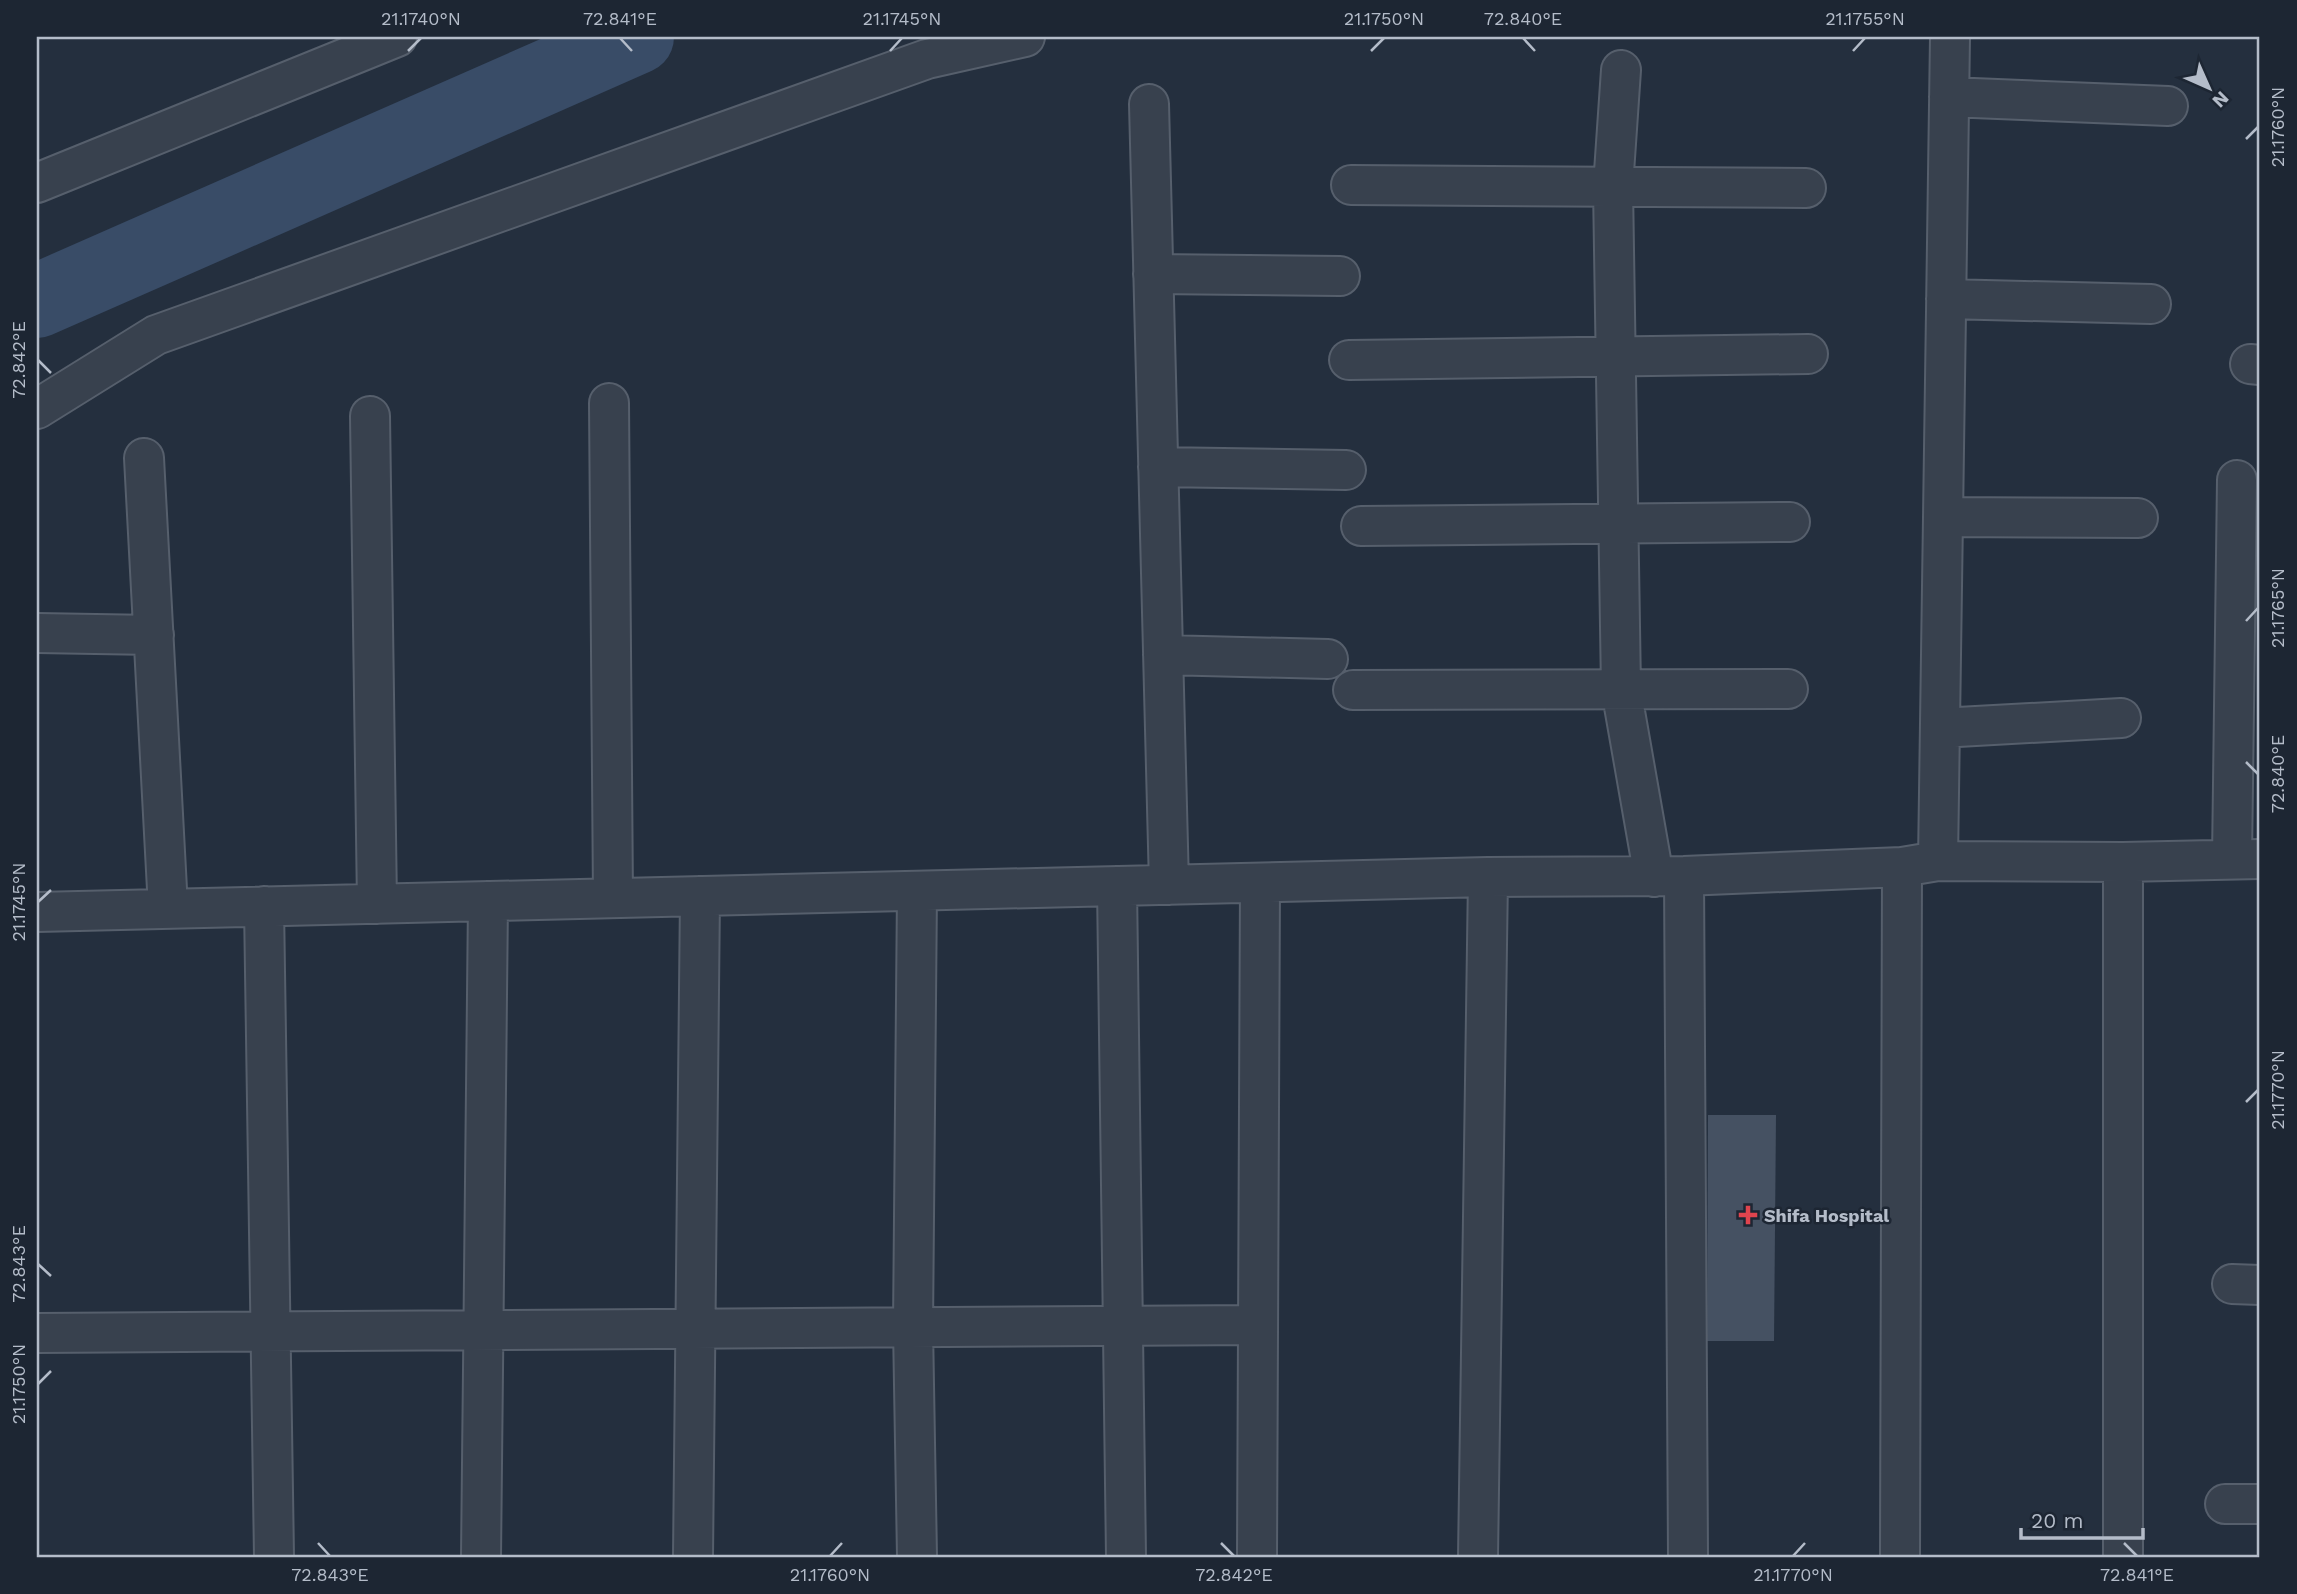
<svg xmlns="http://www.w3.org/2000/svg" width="2297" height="1594" font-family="'Work Sans',sans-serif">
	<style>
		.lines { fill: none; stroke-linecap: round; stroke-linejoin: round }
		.river { stroke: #394c67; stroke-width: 74 }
		.building { fill: #455162 }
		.street-casing { stroke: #565f6c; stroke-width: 42 }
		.street { stroke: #38414e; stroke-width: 38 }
		.ticks { fill: none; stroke: #b4bcc9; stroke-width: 2.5 }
		.health-dot { fill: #e0444e; stroke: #1d2633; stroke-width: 2.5 }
		.labels { text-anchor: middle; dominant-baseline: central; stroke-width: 5; stroke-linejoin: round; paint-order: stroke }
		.poi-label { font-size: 18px; font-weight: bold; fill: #b4bcc9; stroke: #1d2633; text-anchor: start }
		.neatline { fill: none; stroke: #b4bcc9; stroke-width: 2.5 }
		.ticks-label { font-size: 18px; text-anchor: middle; fill: #b4bcc9 }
	</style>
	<rect width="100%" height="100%" fill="#242f3e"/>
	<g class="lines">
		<path class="river" d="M37,301L637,37"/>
	</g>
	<path class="building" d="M1708,1115H1776L1774,1341H1707Z"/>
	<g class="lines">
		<defs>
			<path id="street" d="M1621,70L1613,187L1621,689L1654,877
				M1949,97L2168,106
				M1149,104L1169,885
				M37,183L397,37
				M1351,185L1806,188
				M1153,274L1340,276
				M1946,299L2151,304
				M1349,360L1808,354
				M2250,364L2260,365
				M609,403L613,898
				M37,409L156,335L927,59L1025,37
				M370,416L377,904
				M144,458L168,908
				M1158,467L1346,470
				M1943,517L2138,518
				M1361,526L1790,522
				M37,633L154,635
				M1163,655L1328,659
				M1353,690L1788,689
				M1940,728L2121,718
				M2232,859L2237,480
				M1938,861L1950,37
				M1684,876L1688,1557
				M1117,886L1126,1557
				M917,891L913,1327L917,1557
				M264,906L274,1557
				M37,912L1488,877L1684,876L1902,867L1938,861L2123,862L2260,859
				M2232,1284L2260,1285
				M37,1333L1258,1325
				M2225,1504H2260
				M481,1557L488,901
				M693,1557L700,896
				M1257,1557L1260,883
				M1478,1557L1488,877
				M1900,1557L1902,867
				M2123,1557V862"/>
		</defs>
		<use href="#street" class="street-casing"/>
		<use href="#street" class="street"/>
	</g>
	<path class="ticks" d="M620,38L632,51M1523,38L1535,51M408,51L421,38M890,51L902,38M1371,51L1384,38M1853,51L1865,38M2246,139L2258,127M38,360L51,373M2246,621L2258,608M2246,762L2258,774M38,902L51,890M2246,1102L2258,1090M38,1264L51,1276M38,1384L51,1371M318,1543L330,1556M1221,1543L1234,1556M2124,1543L2137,1556M830,1556L842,1543M1793,1556L1805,1543"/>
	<path class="health-dot" d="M1744.5 1204.5h7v7h7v7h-7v7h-7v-7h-7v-7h7z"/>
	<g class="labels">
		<g class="poi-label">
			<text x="1764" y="1215">Shifa Hospital</text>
		</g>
	</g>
	<rect width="2297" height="1594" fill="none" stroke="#1d2633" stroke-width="77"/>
	<g transform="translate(2209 88) rotate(135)" stroke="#1d2633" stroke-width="5" paint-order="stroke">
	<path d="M0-5L12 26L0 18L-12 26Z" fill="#b4bcc9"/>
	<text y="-10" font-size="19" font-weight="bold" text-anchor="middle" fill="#b4bcc9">N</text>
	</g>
	<path d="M2021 1528v10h122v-10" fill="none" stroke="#b4bcc9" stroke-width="3.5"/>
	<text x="2031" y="1528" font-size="21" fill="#b4bcc9" stroke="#1d2633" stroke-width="5" paint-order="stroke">20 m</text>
	<rect x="38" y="38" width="2220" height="1518" class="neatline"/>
	<g class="ticks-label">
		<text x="421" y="25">21.1740°N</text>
		<text x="620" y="25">72.841°E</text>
		<text x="902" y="25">21.1745°N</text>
		<text x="1384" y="25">21.1750°N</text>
		<text x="1523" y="25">72.840°E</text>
		<text x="1865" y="25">21.1755°N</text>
		<text transform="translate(2278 127) rotate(-90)" y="6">21.1760°N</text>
		<text transform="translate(19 360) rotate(-90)" y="6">72.842°E</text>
		<text transform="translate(2278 608) rotate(-90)" y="6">21.1765°N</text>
		<text transform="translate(2278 774) rotate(-90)" y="6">72.840°E</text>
		<text transform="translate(19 902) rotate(-90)" y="6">21.1745°N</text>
		<text transform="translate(2278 1090) rotate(-90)" y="6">21.1770°N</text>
		<text transform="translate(19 1264) rotate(-90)" y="6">72.843°E</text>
		<text transform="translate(19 1384) rotate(-90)" y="6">21.1750°N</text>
		<text x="330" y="1581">72.843°E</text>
		<text x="830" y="1581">21.1760°N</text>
		<text x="1234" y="1581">72.842°E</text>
		<text x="1793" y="1581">21.1770°N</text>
		<text x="2137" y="1581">72.841°E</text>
	</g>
</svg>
